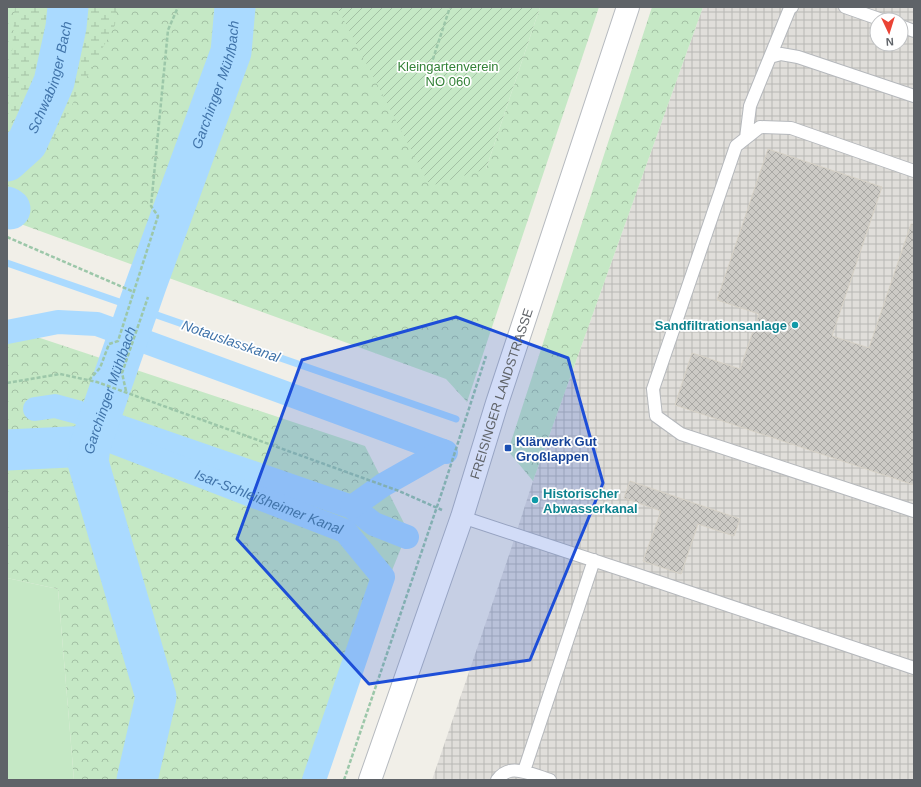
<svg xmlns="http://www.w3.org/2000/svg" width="921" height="787" font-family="Helvetica,sans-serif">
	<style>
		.industrial { fill: url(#industrial-grid); fill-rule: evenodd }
		.grass { fill: #c5e8c5 }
		.forest { fill: url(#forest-crowns) }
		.wetland { fill: url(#wetland-marsh) }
		.garden { fill: url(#garden-furrows) }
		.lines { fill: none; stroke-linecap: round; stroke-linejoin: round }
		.stream { stroke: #aadaff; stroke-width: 7 }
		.canal { stroke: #aadaff; stroke-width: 24 }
		.river { stroke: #aadaff; stroke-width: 41 }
		.building { fill: url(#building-cross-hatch); stroke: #d6d1c6 }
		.service-casing { stroke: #b5b8bc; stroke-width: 14 }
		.secondary-casing { stroke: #b6babf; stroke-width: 24 }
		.path { stroke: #9cc7a9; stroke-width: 2.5; stroke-dasharray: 4 2; stroke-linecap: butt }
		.service { stroke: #fff; stroke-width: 12 }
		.secondary { stroke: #fff; stroke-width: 22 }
		.marked { fill: #1d4ed8; fill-opacity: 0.2; stroke: #1d4ed8; stroke-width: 3; stroke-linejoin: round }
		.culture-dot { fill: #0f9aa8; stroke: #fff; stroke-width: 1.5 }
		.transit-dot { fill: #1a4fb4; stroke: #fff; stroke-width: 1.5 }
		.labels { text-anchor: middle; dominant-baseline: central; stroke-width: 3.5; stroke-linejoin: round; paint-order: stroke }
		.park-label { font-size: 13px; fill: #348238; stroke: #fff }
		.culture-label { font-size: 13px; font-weight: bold; fill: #0d838f; stroke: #fff; text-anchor: end }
		.street-label { font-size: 13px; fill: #5f6368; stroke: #fff }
		.transit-label { font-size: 13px; font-weight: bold; fill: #164399; stroke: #fff; text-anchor: start }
		.water-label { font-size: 14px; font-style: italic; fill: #4174aa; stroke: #fff }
	</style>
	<defs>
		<pattern id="industrial-grid" width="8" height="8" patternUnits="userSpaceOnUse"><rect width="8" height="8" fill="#e0deda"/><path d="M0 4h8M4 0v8" fill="none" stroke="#b9b8b5"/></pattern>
		<pattern id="forest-crowns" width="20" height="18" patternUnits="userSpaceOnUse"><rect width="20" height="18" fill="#c5e8c5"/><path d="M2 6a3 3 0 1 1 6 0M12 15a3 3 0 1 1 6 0" fill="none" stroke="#a3c0a4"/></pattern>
		<pattern id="wetland-marsh" width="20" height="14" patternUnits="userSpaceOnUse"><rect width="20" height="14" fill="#c5e8c5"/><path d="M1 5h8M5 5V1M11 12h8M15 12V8" fill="none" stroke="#a3c0a4"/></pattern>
		<pattern id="garden-furrows" width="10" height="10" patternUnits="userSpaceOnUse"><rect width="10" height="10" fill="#c5e8c5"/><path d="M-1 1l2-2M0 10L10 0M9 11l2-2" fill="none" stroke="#a3c0a4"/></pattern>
		<pattern id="building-cross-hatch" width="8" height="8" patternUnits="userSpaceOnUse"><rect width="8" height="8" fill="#cccac5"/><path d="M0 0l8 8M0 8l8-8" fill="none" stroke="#a9a8a4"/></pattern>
	</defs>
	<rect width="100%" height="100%" fill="#f1efe8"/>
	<path class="industrial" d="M703,7H914V780H432L510,552L533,481ZM877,20H901V44H877Z"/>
	<path class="grass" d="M7,578L58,589L74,780H7Z"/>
	<path class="forest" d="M7,7H337L486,169L540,7H599L467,402L446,379L7,219Z
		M652,7H703L533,481L508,451Z
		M7,327L365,446L408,531L307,780H74L58,589L7,578Z"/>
	<path class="wetland" d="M15,7H117L115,25L52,142L8,109Z"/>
	<path class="garden" d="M337,7H540L486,169L430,186Z"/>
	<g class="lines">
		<path class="stream" d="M7,263L456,419
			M113,330L115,344L122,354
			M77,412L90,403H105"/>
		<g class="canal">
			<path d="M7,332L58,322L97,324L446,452"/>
			<path d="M35,409L55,406L77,412L352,507L374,524L407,537"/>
			<path id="s1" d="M94,436L111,441L345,531L383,577L314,780"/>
			<path d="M352,507L383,485L443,451"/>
		</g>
		<g class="river">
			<path id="s2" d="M7,161L27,143L54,82L66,27L68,7"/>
			<path d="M7,207L10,209"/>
			<path d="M7,450L90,446"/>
			<path id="s3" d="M137,780L156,697L88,462L90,446L146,285L231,52L235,7"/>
		</g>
	</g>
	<path class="building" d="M768,149L882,187L832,336L869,348L911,224H914V485L675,405L692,353L740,369L759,314L717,300Z
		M630,481L740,519L734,536L698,524L681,574L643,561L661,511L624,498Z"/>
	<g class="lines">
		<defs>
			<path id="service" d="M845,7L882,20
				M901,26L914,31
				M770,57L790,8L792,7
				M746,138L750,106L770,57L781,54L798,57L914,96
				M914,171L791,128L760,127L736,146L653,389L656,416L681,434L914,511
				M462,517L635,574L914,668
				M524,771L594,560
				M497,780C500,776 505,772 510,771C520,768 540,777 550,780"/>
			<g id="secondary">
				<path id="s4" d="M370,780L462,517L497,403L628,7"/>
			</g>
		</defs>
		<use href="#service" class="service-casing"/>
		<use href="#secondary" class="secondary-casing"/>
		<path class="path" d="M429,71L450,7
			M7,237L134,292
			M89,380L100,368L109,344L118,341L158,216L151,206L168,30L178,7
			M7,383L60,374L97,382L399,491L442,510
			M126,391L122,373L148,297
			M344,780L444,486L475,390L486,356"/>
		<use href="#service" class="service"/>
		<use href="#secondary" class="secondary"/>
	</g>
	<path class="marked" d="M456,317L568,358L603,483L530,660L369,684L237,539L302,360Z"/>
	<g class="culture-dot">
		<circle cx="795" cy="325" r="4"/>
		<circle cx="535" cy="500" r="4"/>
	</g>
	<rect class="transit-dot" x="504" y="444" width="8" height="8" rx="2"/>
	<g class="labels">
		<g class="park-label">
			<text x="448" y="66">Kleingartenverein<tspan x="448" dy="15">NO 060</tspan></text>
		</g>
		<g class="culture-label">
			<text x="787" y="325">Sandfiltrationsanlage</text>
			<text x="543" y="493" text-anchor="start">Historischer<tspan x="543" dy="15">Abwasserkanal</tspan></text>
		</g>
		<g class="street-label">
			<text stroke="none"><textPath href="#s4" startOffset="408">FREISINGER LANDSTRASSE</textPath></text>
		</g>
		<g class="transit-label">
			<text x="516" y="441">Klärwerk Gut<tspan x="516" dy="15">Großlappen</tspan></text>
		</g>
		<g class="water-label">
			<text stroke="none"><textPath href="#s2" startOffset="97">Schwabinger Bach</textPath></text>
			<text stroke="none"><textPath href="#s3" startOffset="729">Garchinger Mühlbach</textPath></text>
			<text transform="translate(231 341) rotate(19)">Notauslasskanal</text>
			<text stroke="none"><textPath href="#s3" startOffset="405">Garchinger Mühlbach</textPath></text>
			<text stroke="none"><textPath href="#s1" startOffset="187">Isar-Schleißheimer Kanal</textPath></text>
		</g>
	</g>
	<rect width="921" height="787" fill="none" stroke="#5f6368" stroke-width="16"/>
	<g transform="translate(889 32) rotate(176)"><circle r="19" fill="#ffffff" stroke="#bfc1c3"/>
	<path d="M0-3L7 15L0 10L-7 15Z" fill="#ea4335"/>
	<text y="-6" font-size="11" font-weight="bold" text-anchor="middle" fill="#5f6368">N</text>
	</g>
</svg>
